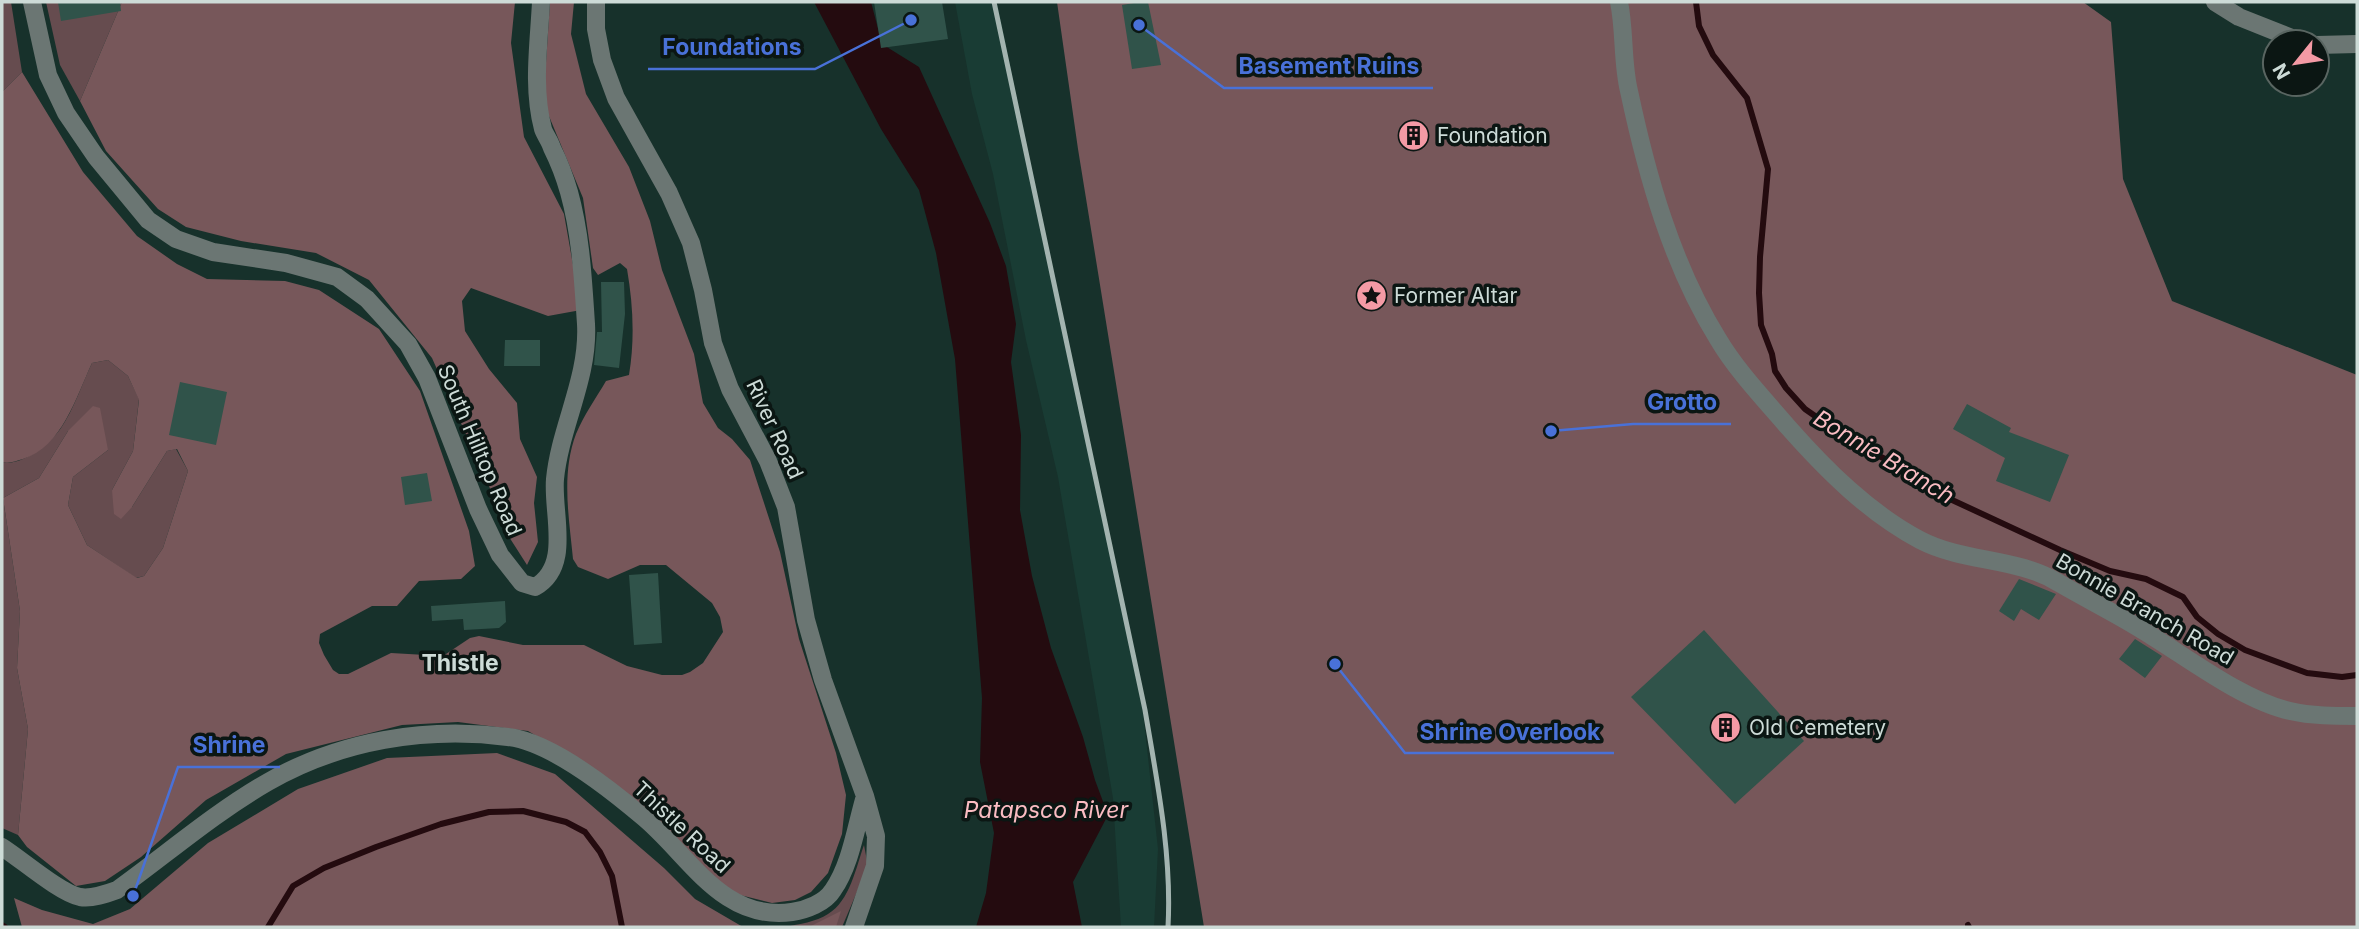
<svg xmlns="http://www.w3.org/2000/svg" width="2359" height="929" font-family="Inter,sans-serif">
	<style>
		.built { fill: #193c34 }
		.green { fill: #664c4f }
		.forest { fill: #77575a }
		.water { fill: #240b0f }
		.lines { fill: none; stroke-linecap: round; stroke-linejoin: round }
		.stream { stroke: #240b0f; stroke-width: 6 }
		.building { fill: #30534a }
		.minor { stroke: #6b7673; stroke-width: 18 }
		.rail { stroke: #a3b4b0; stroke-width: 5 }
		.labels { text-anchor: middle; dominant-baseline: central; stroke-width: 7; stroke-linejoin: round; paint-order: stroke }
		.poi-label { font-size: 21px; fill: #cddbd7; stroke: #0b1613; text-anchor: start }
		.street-label { font-size: 21px; fill: #cddbd7; stroke: #0b1613 }
		.water-label { font-size: 23px; font-style: italic; fill: #fabcc2; stroke: #0b1613 }
		.neighbourhood-label { font-size: 23px; font-weight: bold; fill: #cddbd7; stroke: #0b1613 }
		.leader { fill: none; stroke: #4971d8; stroke-width: 2.5 }
		.callout-dot { fill: #4971d8; stroke: #0b1613; stroke-width: 2.5 }
		.callout-label { font-size: 23px; text-anchor: middle; font-weight: bold; fill: #4971d8; stroke: #0b1613; stroke-width: 7; stroke-linejoin: round; paint-order: stroke }
	</style>
	<rect width="100%" height="100%" fill="#17312b"/>
	<path class="built" d="M955,2H997L1143,712L1158,849L1154,927H1121L1113,798L1058,477L1026,340L993,174L972,94Z"/>
	<path class="green" d="M2,2H11L22,72L2,92Z
		M46,2H122L80,101L60,65Z
		M108,360L128,376L139,399L133,451L112,490L132,507L167,451L176,449L188,471L163,548L144,576L136,578L87,545L68,505L73,477L108,450L68,431L39,478L3,498L20,611L17,668L28,729L18,835L2,828V462C21,467 50,444 61,428C74,409 82,384 92,363Z
		M864,845L868,866L842,927H785C799,924 816,922 828,914C850,901 856,867 864,845Z"/>
	<path class="forest" d="M122,2H515L511,43L524,137L564,214L581,310L548,316L471,288L462,301L465,331L489,369L517,403L520,439L537,477L534,503L538,542L527,565L506,532L489,486L432,358L369,280L316,253L241,241L186,227L158,209L106,151L80,101Z
		M550,2H574L571,34L586,94L629,167L650,221L662,270L694,354L703,403L718,428L732,439L750,460L780,552L799,639L836,753L846,795L842,834L828,873L811,892L795,900L772,903L732,893L596,771L528,731L458,722L402,725L286,754L206,800L141,857L105,881L76,886L27,847L18,835L28,729L17,668L20,611L3,498L39,478L68,431L93,406L100,408L108,450L73,477L68,505L87,545L137,578L144,576L163,548L188,471L177,449L167,451L132,507L121,519L114,514L112,490L133,451L139,400L128,376L108,360L92,363C76,397 62,447 23,459C15,461 10,464 2,462V92L22,72L83,172L137,236L177,264L207,279L285,281L319,290L379,329L420,391L469,531L475,566L461,579L419,581L397,606H372L320,634L319,643L324,655L333,670L339,674H348L391,653L443,656L470,638L479,636L523,645H584L627,666L662,675H682L690,672L703,663L723,632L720,617L712,603L666,565H640L608,579L578,567L573,559C569,517 561,474 576,434C584,415 596,398 606,381L629,375C635,339 633,304 627,269L620,263L598,275L593,268L583,198L546,109L545,78Z
		M1057,2H2083L2111,22L2123,179L2172,301L2357,375V927H1204L1078,149Z
		M497,753L555,774L664,868L695,899L743,927H22L14,898L42,910L93,924L130,909L208,843L298,789L387,758Z
		M841,911L836,927H809Z"/>
	<path class="water" d="M814,2H871L882,44L919,67L990,223L1006,266L1016,324L1011,362L1021,435L1020,510L1032,576L1051,648L1083,737L1095,780L1108,815L1073,882L1082,927H976L986,893L994,833L980,762L982,698L955,359L936,253L919,190L881,129Z"/>
	<g class="lines">
		<path class="stream" d="M1696,2L1699,26L1713,55L1747,98L1768,169L1760,257L1759,293L1761,325L1772,354L1775,371L1786,388L1805,409L1858,446L1902,467L1937,493L2060,550L2110,571L2146,579L2183,597L2197,617L2218,634L2245,650L2307,673L2342,677L2357,675
			M2,925L5,927
			M1968,925L1969,927
			M268,927L293,886L324,868L376,847L441,824L489,812L523,811L566,822L585,832L600,852L612,876L622,927"/>
	</g>
	<path class="building" d="M58,2H120L121,11L61,21Z
		M874,2H942L948,39L881,48Z
		M1140,2H1148L1161,65L1132,69L1122,5Z
		M601,282H624L625,314L619,368L594,365L597,332H602Z
		M505,340H540V366H504Z
		M180,382L227,392L216,445L169,435Z
		M1967,404L2011,428L2009,432L2069,455L2050,502L1996,481L2005,458L1953,429Z
		M427,473L432,501L405,505L401,477Z
		M658,573L662,643L634,645L629,575Z
		M2019,579L2056,594L2039,620L2021,609L2014,621L1999,611Z
		M505,601L506,622L499,628L464,630L463,619L432,621L431,606Z
		M1704,630L1804,741L1735,804L1631,697Z
		M2135,639L2162,656L2145,678L2119,659Z"/>
	<g class="lines">
		<path class="minor" d="M32,2L48,75L66,113L96,157L148,220L176,239L213,252L286,263L337,277L367,299L408,344L427,378L478,509L500,555L522,583L535,587C572,566 552,514 555,479C560,427 589,378 586,324C583,280 581,235 569,192C565,178 559,162 552,148C550,141 545,135 543,129C532,88 539,43 541,2
			M596,2V29L602,60L616,98L669,193L691,243L703,290L713,343L730,389L768,461L786,507L806,620L823,680L865,796L876,836L875,866L854,927
			M1619,2C1625,31 1622,62 1629,91C1647,176 1672,265 1718,339C1737,371 1764,399 1788,427C1826,470 1869,513 1920,540C1964,563 2017,557 2059,583C2088,600 2119,615 2147,633C2188,658 2244,701 2290,711C2312,716 2335,716 2357,716
			M2215,2L2239,17L2302,42
			M2317,45L2357,44
			M2,847C21,859 60,893 80,897C92,899 106,894 117,890C167,854 214,813 268,782C339,741 426,726 508,737C551,742 610,789 643,817C689,855 722,922 792,912C806,910 825,903 833,890C851,864 856,826 865,796"/>
		<path class="rail" d="M994,2L1145,710C1157,781 1172,854 1168,927"/>
	</g>
	<defs>
		<symbol id="building-disc" viewBox="-11 -11 22 22"><circle r="9.5" fill="#f49aa5" stroke="#0b1613"/><path d="M-4-6H4V6H1V3H-1V6H-4ZM-2.5-4.3h1.7v1.8h-1.7ZM.8-4.3h1.7v1.8H.8ZM-2.5-1h1.7V.8h-1.7ZM.8-1h1.7V.8H.8Z" fill="#111"/></symbol>
		<symbol id="sight-disc" viewBox="-11 -11 22 22"><circle r="9.5" fill="#f49aa5" stroke="#0b1613"/><path d="M0-6L1.8-2.2L6-1.7L2.9 1.2L3.7 5.4L0 3.3L-3.7 5.4L-2.9 1.2L-6-1.7L-1.8-2.2Z" fill="#111"/></symbol>
	</defs>
	<g fill-rule="evenodd">
		<use href="#building-disc" x="1396" y="118" width="35" height="35"/>
		<use href="#sight-disc" x="1354" y="278" width="35" height="35"/>
		<use href="#building-disc" x="1708" y="710" width="35" height="35"/>
	</g>
	<g class="labels">
		<g class="poi-label">
			<text x="1437" y="135">Foundation</text>
			<text x="1394" y="295">Former Altar</text>
			<text x="1749" y="727">Old Cemetery</text>
		</g>
		<g class="street-label">
			<text transform="translate(775 429) rotate(65)">River Road</text>
			<text transform="translate(480 450) rotate(67)">South Hilltop Road</text>
			<text transform="translate(2145 609) rotate(30)">Bonnie Branch Road</text>
			<text transform="translate(682 827) rotate(43)">Thistle Road</text>
		</g>
		<g class="water-label">
			<text transform="translate(1884 457) rotate(31)">Bonnie Branch</text>
			<text x="1046" y="810">Patapsco River</text>
		</g>
		<g class="neighbourhood-label">
			<text x="460" y="663">Thistle</text>
		</g>
	</g>
	<path class="leader" d="M911 20L815 69H648M1139 25L1224 88H1433M1551 431L1633 424H1731M1335 664L1405 753H1614M133 896L178 767H280"/>
	<g class="callout-dot">
		<circle cx="911" cy="20" r="7"/>
		<circle cx="1139" cy="25" r="7"/>
		<circle cx="1551" cy="431" r="7"/>
		<circle cx="1335" cy="664" r="7"/>
		<circle cx="133" cy="896" r="7"/>
	</g>
	<g class="callout-label">
		<text x="732" y="55">Foundations</text>
		<text x="1329" y="74">Basement Ruins</text>
		<text x="1682" y="410">Grotto</text>
		<text x="1510" y="740">Shrine Overlook</text>
		<text x="229" y="753">Shrine</text>
	</g>
	<rect width="2359" height="929" fill="none" stroke="#cddbd7" stroke-width="7"/>
	<g transform="translate(2296 63) rotate(240)"><circle r="33" fill="#0b1613" stroke="#596561" stroke-width="2"/>
	<path d="M0-5L12 26L0 18L-12 26Z" fill="#f49aa5"/>
	<text y="-10" font-size="19" font-weight="bold" text-anchor="middle" fill="#cddbd7">N</text>
	</g>
</svg>
